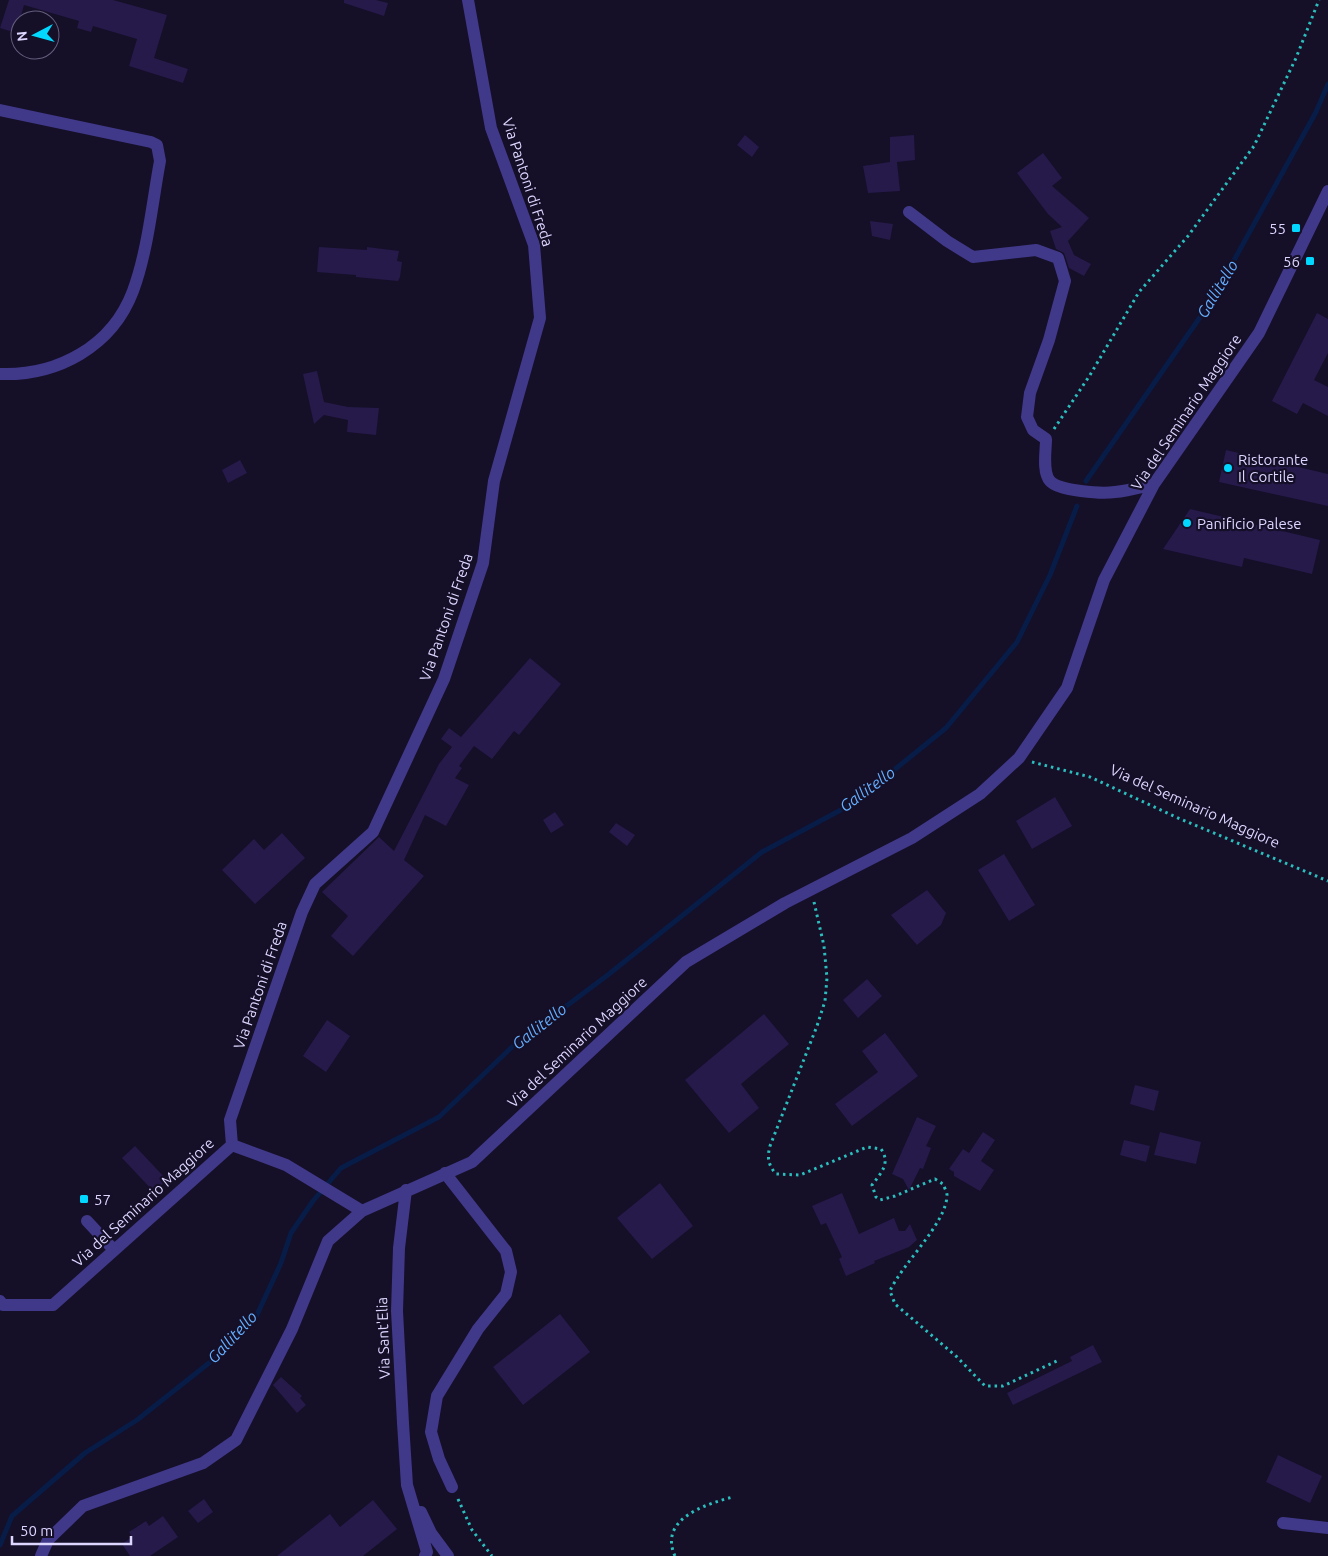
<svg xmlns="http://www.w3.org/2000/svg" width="1328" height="1556" font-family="Ubuntu,sans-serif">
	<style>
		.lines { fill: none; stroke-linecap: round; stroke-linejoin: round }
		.stream { stroke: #081c48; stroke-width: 5 }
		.building { fill: #261a4a }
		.path { stroke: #2bbebd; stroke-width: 3; stroke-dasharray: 2.5 4; stroke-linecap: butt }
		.minor { stroke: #403889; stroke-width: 12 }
		.poi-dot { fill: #02d8ff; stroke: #150f28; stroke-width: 2 }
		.labels { text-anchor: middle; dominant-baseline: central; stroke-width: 4.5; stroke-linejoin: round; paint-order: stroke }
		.street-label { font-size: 15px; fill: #ddd6ff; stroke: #150f28 }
		.poi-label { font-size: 15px; fill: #ddd6ff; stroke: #150f28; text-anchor: start }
		.water-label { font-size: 16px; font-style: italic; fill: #64afff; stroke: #150f28 }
	</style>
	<rect width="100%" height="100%" fill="#150f28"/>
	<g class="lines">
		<path class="stream" d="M1086,481L1212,300L1316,112L1328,84
			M0,1545L12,1516L85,1453L137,1420L214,1359L256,1317L281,1263L291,1233L313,1201L341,1168L439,1117L513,1046L609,974L762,852L852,804L946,728L1017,642L1050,575L1077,506"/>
	</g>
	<path class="building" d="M9,0H113L167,15L154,58L188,69L183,83L129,66L137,39L93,26L91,32L77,28L79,21L24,5L16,33L0,28Z
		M344,0H376L388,3L384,16L344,3Z
		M745,135L759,147L752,157L737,145Z
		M914,135L915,160L897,162L900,191L868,193L863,166L890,162V137Z
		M1043,153L1062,178L1052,186L1089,218L1068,241L1074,255L1091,264L1084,276L1069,268L1064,253L1056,249L1050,231L1062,227L1048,214L1017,173Z
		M870,221L893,224L890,240L872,236Z
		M319,247L367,250V247L399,251L397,261L402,262L400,277L398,281L356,277V275L317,272Z
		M1317,313L1328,319V353L1314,380L1328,387V416L1303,403L1297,414L1272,401Z
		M317,371L324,402L348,407L379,408L376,435L347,432L348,420L324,415L314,424L303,374Z
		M1226,450L1328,474V506L1219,482Z
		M240,460L247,473L228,483L222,470Z
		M1190,509L1320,540L1312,574L1244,558L1242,567L1163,549Z
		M530,658L561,684L519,735L514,731L492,759L474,746L459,766L462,768L455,778L469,785L446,826L425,815L404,860L424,876L353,956L331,936L348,916L322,892L379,837L394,851L439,764L452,747L441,739L449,728L461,737Z
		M1055,797L1072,826L1032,849L1016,821Z
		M555,812L564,825L551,833L543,820Z
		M616,823L635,835L627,846L609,832Z
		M282,833L305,858L255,904L222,870L254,839L264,850Z
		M1004,854L1035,905L1009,921L978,870Z
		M927,890L946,913L941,925L917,945L891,915Z
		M867,979L882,996L858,1018L843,1000Z
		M764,1014L789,1044L741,1084L759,1108L729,1133L685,1080Z
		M327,1020L350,1036L326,1072L303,1056Z
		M885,1033L918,1076L852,1126L835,1104L878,1072L862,1051Z
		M1135,1085L1159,1091L1154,1111L1130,1104Z
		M917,1117L936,1126L926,1146L931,1148L923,1169L920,1168L909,1190L903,1179L892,1174Z
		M983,1132L995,1140L981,1161L994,1170L980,1191L954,1176V1172L949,1169L963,1149L969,1153Z
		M1160,1132L1201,1142L1196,1164L1154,1155Z
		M1124,1140L1150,1146L1146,1162L1120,1155Z
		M135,1146L167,1180L154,1192L122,1158Z
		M660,1183L693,1226L652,1259L617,1218Z
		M842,1193L859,1234L894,1218L899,1231H905L910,1224L917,1240L909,1247L874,1261L875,1263L846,1276L839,1259L842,1257L826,1223L821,1225L812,1206Z
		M560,1314L590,1352L523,1405L493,1367Z
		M1093,1345L1102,1362L1013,1405L1007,1393L1072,1361L1070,1357Z
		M281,1377L302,1396L300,1398L306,1405L297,1413L273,1385Z
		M1278,1455L1322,1476L1310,1503L1266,1482Z
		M204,1499L213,1512L198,1523L188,1511Z
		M373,1500L397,1529L363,1556H277L330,1514L340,1527Z
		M163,1516L178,1537L150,1556H130L122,1544L132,1537L129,1532L146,1521L149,1526Z"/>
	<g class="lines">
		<path class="path" d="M1054,429L1090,375L1139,292L1188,236L1254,146L1296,58L1319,0
			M1032,762L1090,777L1178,818L1328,881
			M814,902L824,946L827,978L825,1001L817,1026L770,1146C767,1157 768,1165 776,1174L800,1175L867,1147L881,1149C891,1163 881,1173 872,1185L876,1197L880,1200L895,1196L935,1179L943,1184C944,1187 947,1192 947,1195C947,1223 901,1265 890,1291L895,1304L957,1357L985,1386H1003L1059,1360
			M458,1499L472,1530L492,1556
			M675,1556C658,1519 706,1504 733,1497"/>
		<path class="minor" d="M0,110L151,142L157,145L160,161C152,204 148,250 133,291C112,347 57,376 0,374
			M909,212L947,241L973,257L1036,250L1058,258L1065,281L1049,340L1030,393L1027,417L1033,430L1046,439C1046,451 1042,472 1050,481C1059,491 1102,494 1115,492C1128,491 1141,487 1154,484
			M232,1145L230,1120L302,912L315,884L373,832L444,679L483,563L494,481L540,318L534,245L491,128L468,0
			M445,1173L506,1251L511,1272L506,1294L478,1329L437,1396L431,1432L439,1459L452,1487
			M406,1190L399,1248L397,1311L403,1423L407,1485L427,1552L425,1556
			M87,1221L114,1250
			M0,1301L3,1305H53L232,1145L286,1165L362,1211
			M421,1512L431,1533L448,1556
			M1283,1523L1328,1528
			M41,1556L48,1540L83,1506L203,1463L236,1440L292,1329L328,1241L362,1211L472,1162L686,962L785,903L912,838L980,794L1019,758L1067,688L1104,580L1154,484L1259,333L1328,191"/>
	</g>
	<g class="poi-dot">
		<rect x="1291" y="223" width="10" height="10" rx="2.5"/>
		<rect x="1305" y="256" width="10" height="10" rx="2.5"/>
		<circle cx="1228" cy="468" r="5"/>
		<circle cx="1187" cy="523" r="5"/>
		<rect x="79" y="1194" width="10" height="10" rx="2.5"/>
	</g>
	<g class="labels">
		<g class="street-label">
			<text transform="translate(528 182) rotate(72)">Via Pantoni di Freda</text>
			<text transform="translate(1186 412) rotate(-56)">Via del Seminario Maggiore</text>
			<text transform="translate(446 617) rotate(-71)">Via Pantoni di Freda</text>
			<text transform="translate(1195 806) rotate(24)">Via del Seminario Maggiore</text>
			<text transform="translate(260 985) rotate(-71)">Via Pantoni di Freda</text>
			<text transform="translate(577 1042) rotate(-43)">Via del Seminario Maggiore</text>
			<text transform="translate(143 1202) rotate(-42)">Via del Seminario Maggiore</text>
			<text transform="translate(383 1338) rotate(-92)">Via Sant'Elia</text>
		</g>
		<g class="poi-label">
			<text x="1286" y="228" text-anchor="end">55</text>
			<text x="1300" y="261" text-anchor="end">56</text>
			<text x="1238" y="459">Ristorante<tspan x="1238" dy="17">Il Cortile</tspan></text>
			<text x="1197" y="523">Panificio Palese</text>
			<text x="94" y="1199">57</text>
		</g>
		<g class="water-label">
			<text transform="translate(1217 289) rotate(-59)">Gallitello</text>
			<text transform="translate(867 789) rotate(-36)">Gallitello</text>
			<text transform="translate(539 1026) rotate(-38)">Gallitello</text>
			<text transform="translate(232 1337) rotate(-47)">Gallitello</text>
		</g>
	</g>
	<g transform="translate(35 35) rotate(264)"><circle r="24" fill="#150f28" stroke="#655f7e"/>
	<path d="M0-4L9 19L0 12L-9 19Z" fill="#02d8ff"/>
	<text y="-8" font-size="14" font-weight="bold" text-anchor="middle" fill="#ddd6ff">N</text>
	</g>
	<path d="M12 1536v8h119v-8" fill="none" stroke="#ddd6ff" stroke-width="2.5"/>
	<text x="20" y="1536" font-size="15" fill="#ddd6ff" stroke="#150f28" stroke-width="4" paint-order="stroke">50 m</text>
</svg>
